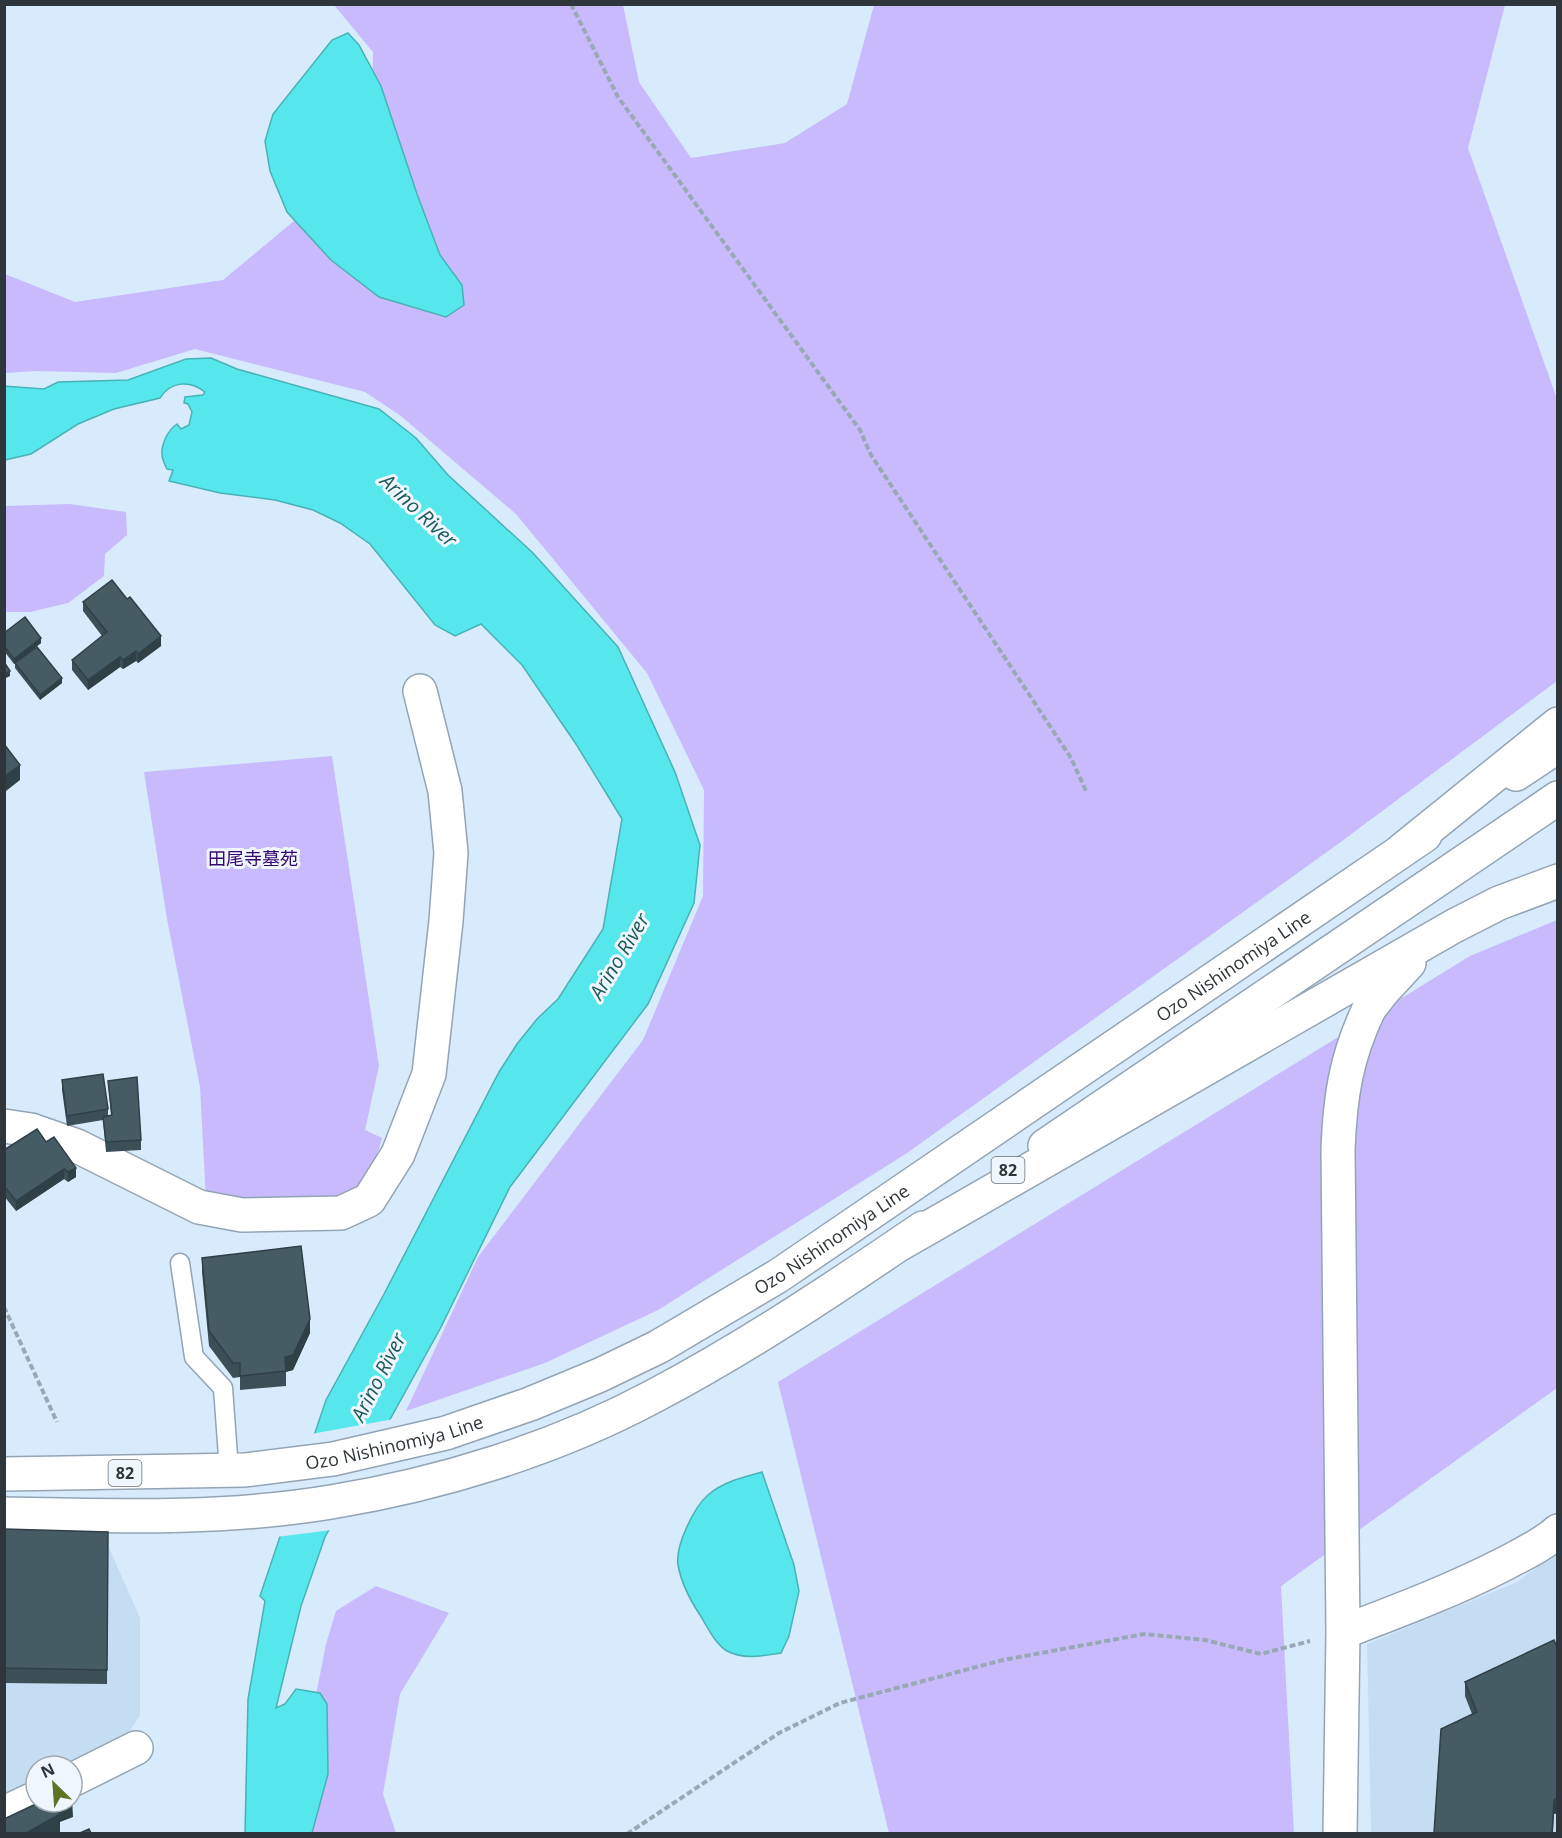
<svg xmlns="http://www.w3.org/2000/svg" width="1562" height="1838" font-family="'Open Sans','Noto Sans JP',sans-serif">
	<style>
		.built { fill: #c5ddf3 }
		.green { fill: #c9b9fd }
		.water { fill: #55e7eb; stroke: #49b2b6; stroke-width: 1.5 }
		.pier { fill: #d8ebfc }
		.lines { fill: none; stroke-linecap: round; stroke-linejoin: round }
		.service-casing { stroke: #92a4b5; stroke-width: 21 }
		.minor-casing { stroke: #92a4b5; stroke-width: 36 }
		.primary-casing { stroke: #92a4b5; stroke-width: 36 }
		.motorway-casing { stroke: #92a4b5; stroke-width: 36 }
		.path { stroke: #99a8b5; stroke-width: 4; stroke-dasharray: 6 3; stroke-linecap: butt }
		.service { stroke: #fff; stroke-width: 18 }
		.minor { stroke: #fff; stroke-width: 33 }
		.primary { stroke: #fff; stroke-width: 33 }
		.motorway { stroke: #fff; stroke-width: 33 }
		.wall { fill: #3b4f57 }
		.shaded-wall { fill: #304047 }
		.building { fill: #455c65; stroke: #304047; stroke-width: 1.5 }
		.labels { text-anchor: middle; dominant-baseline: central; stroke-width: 6; stroke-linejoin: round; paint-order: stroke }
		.shield { fill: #eff6fd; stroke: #687076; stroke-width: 1.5 }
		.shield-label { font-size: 16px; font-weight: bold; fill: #2e363c }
		.park-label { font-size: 18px; fill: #36076e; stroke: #eff6fd }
		.street-label { font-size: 18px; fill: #2e363c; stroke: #eff6fd }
		.water-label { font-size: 20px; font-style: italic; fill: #1c595b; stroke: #eff6fd }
	</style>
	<rect width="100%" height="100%" fill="#d8ebfc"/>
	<path class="built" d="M5,1541L107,1543L140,1618V1716L128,1733L64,1766H36V1780L5,1795Z
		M1557,1552V1833H1371L1367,1644L1517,1582Z"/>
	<path class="green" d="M334,5H623L639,82L691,158L785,143L847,104L874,5H1505L1468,148L1557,399V681L1338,844L907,1153L658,1310L545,1363L406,1411L478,1257L643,1040L703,896L704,790L647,673L516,514L401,416L365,392L195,349L116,373L36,371L5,373V274L75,302L223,280L371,157L373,52Z
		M69,504L126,512L127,535L105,554L104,576L68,603L30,612H5V506Z
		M332,756L379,1066L365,1130L382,1138L368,1189L332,1201L206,1200L200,1087L167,919L144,772Z
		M1557,920V1388L1281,1586L1294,1833H889L778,1382L1470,956Z
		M376,1586L449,1613L400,1694L383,1794L396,1833H302L298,1787L326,1644L336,1611Z"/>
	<path class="water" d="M348,33L359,45L381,86L417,194L440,255L462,285L464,305L446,317L379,297L331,260L287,212L270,171L265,141L273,114L332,40Z
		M211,358L237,369L379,409L416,438L448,475L533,553L618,647L675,772L700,845L694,903L648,1004L510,1187L440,1329L325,1537L301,1606L276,1708L285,1704L296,1689L320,1693L327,1704L328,1774L312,1833H245L248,1699L265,1601L260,1596L326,1400L383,1296L499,1072L517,1044L537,1019L558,999L603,929L622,819L576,744L522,665L481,624L455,636L435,625L370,544L340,523L313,510L275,500L220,493L169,481L173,470L167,469C165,465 162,459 162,455C161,444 168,430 177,424L181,429L189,425L192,412L188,404L184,403L185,397L203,395L205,392C190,380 171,381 160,398L114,409L78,424L31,454L5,460L4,386L44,389L58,382L128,380L186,359Z
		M762,1472L794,1565L799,1591L789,1636L781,1653C763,1656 744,1660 727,1651C715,1644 707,1626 700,1615C690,1600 681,1582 678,1565C675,1546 694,1507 708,1495C723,1482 743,1477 762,1472Z"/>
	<path class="pier" d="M394,1419L332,1530L276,1537L311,1434Z"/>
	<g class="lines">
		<defs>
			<path id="service" d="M180,1263L194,1357L223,1388L229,1470"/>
			<path id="minor" d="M4,1126L31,1130L77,1146L199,1207L242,1215L341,1213L369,1200L398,1154L429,1074L446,921L451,853L445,791L420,691
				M1343,1632C1398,1611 1454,1590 1506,1563C1523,1554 1544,1544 1558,1531
				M72,1780L136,1748
				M4,1813L36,1798
				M1340,1834L1343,1632L1338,1150C1340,1097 1346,1057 1369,1009"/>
			<g id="primary">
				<path d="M1516,774L1558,746"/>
				<path d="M1045,1146L1558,798"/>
				<path id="s1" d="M4,1474L245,1470L333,1459L446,1433L530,1404L600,1375L658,1347L778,1276L1425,835"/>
				<path d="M4,1514C113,1516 223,1520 331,1502C441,1484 555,1449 654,1396C747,1347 835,1288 923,1228"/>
			</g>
			<path id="motorway" d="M1402,850L1558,724
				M1369,1009L1383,991L1409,963
				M900,1244L1454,926L1499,903L1558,881"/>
		</defs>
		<use href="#service" class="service-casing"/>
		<use href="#minor" class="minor-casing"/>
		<use href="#primary" class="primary-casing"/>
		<use href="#motorway" class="motorway-casing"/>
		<path class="path" d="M571,4L618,97L860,430L871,455L1071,758L1086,791
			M4,1307L57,1422
			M627,1834L779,1733L840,1703L1003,1660L1144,1634L1205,1640L1261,1654L1310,1641"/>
		<use href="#service" class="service"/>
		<use href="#minor" class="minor"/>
		<use href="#primary" class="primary"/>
		<use href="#motorway" class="motorway"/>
	</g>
	<path class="wall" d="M83,602L161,646L138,663L136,661L123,669L120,667L88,690L72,670V660L102,636L83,611Z
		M4,633L41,643L14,664L4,651Z
		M15,663L62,683L40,700L15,668Z
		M62,1080L108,1109V1116L111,1115L108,1081L141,1140V1150L106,1152L103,1120L67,1126L62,1090Z
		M46,1142L76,1177L68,1182L64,1179L16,1211L4,1196V1150Z
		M202,1258L310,1333L293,1370L286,1372V1386L240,1390V1377L233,1378L209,1346L202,1272Z
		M4,1529L108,1532L107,1684L4,1683Z
		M1557,1647V1813L1554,1814L1472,1714L1465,1696V1682Z"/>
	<path class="shaded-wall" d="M161,636V646L138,663V654Z
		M41,638V643L14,664V659Z
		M136,651V661L123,669V660Z
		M120,657V667L88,690V680Z
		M10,671V676L4,679V674Z
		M62,678V683L40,700V695Z
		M20,765V780L6,791V799L4,800V777Z
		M76,1168V1177L68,1182V1172Z
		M64,1169V1179L16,1211V1201Z
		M310,1319V1333L293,1370L285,1372V1357Z
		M72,1798L73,1817L60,1822V1833H28V1832L57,1805L64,1802H72Z
		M1557,1798V1813L1554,1814L1553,1833H1552L1554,1800Z"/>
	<path class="building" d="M112,580L127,599L130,597L161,636L138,654L136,651L123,660L120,657L88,680L72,660L107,632L83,602Z
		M25,617L41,638L14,659L4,646V633Z
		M37,647L62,678L40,695L15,663Z
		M4,662L10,671L4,674Z
		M4,744L20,765L4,777Z
		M103,1074L108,1109L67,1116L62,1080Z
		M137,1077L141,1140L106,1142L103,1117L112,1115L108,1081Z
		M37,1129L46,1142L54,1137L76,1168L68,1172L64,1169L16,1201L4,1186V1150Z
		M301,1246L310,1319L293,1355L285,1357L286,1371L240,1376V1363H233L209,1331L202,1258Z
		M4,1529L108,1532L107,1670L4,1668Z
		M1554,1640L1557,1647V1798L1554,1800L1552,1833H1434L1441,1729L1477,1712L1465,1682Z
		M40,1802H64L57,1805L60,1814L28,1832V1833H4V1819Z
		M89,1829L91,1833H80Z"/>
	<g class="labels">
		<g class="shield">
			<rect x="991.5" y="1157" width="33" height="26" rx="4.5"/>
			<rect x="108.5" y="1460" width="33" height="26" rx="4.5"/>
		</g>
		<g class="shield-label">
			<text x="1008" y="1170">82</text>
			<text x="125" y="1473">82</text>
		</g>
		<g class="park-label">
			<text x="253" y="858">田尾寺墓苑</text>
		</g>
		<g class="street-label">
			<text stroke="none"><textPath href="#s1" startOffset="1365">Ozo Nishinomiya Line</textPath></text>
			<text stroke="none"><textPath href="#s1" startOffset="879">Ozo Nishinomiya Line</textPath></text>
			<text stroke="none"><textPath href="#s1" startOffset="393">Ozo Nishinomiya Line</textPath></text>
		</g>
		<g class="water-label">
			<text transform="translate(419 510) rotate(43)">Arino River</text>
			<text transform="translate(619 956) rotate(-59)">Arino River</text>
			<text transform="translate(378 1377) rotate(-63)">Arino River</text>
		</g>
	</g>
	<rect width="1562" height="1838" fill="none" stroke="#2e363c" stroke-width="12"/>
	<g transform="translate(54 1784) rotate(335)"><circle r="28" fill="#eff6fd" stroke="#a2a9b0" stroke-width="1.5"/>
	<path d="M0-4.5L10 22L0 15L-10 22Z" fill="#5b7426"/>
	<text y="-9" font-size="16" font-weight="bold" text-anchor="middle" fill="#2e363c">N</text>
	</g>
</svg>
